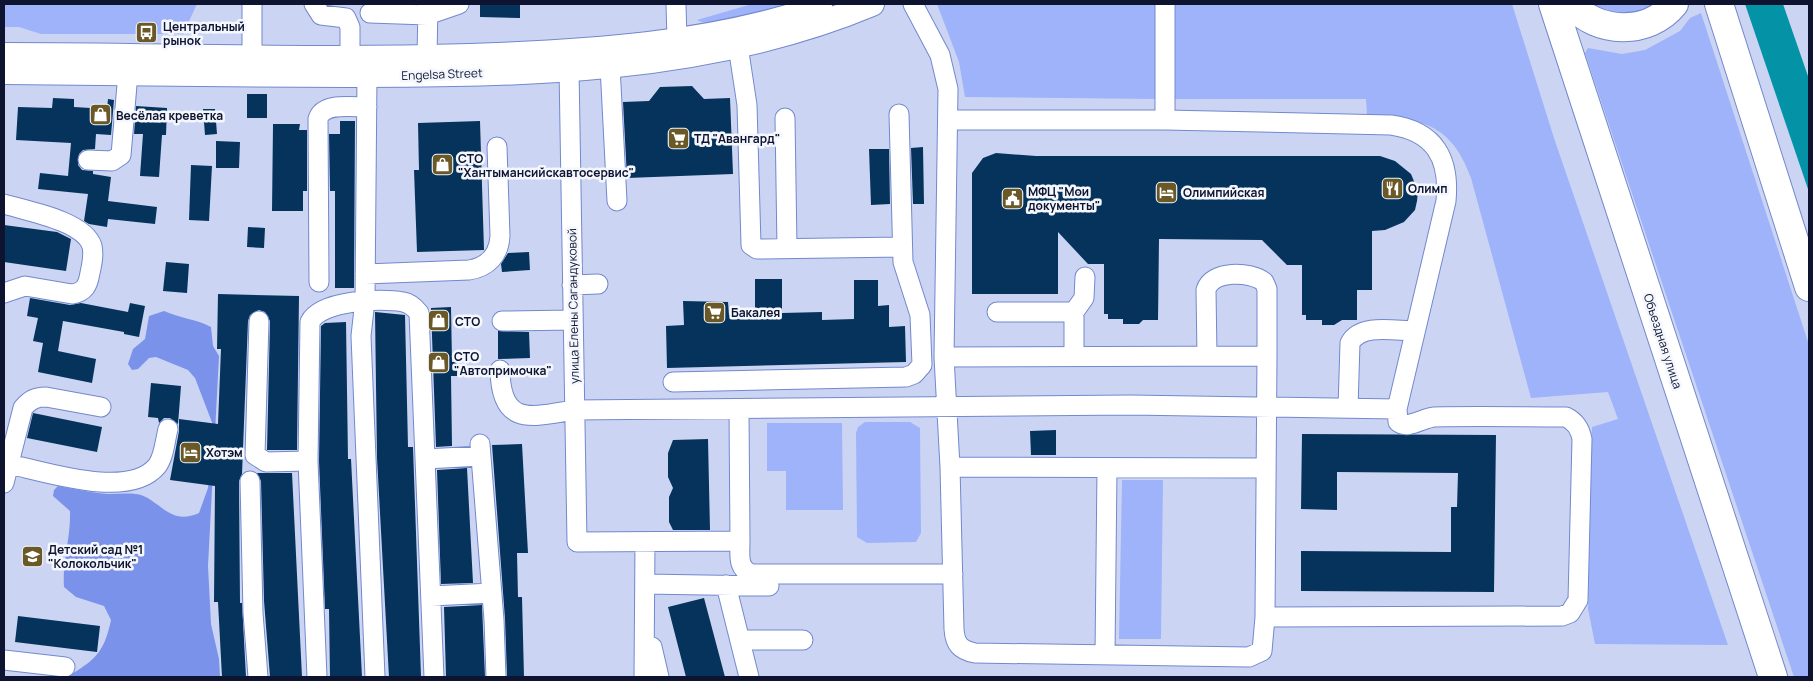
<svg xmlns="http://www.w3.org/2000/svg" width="1813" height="681" font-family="Manrope,sans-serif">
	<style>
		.green { fill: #9eb3f9 }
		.forest { fill: #7a92e9 }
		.water { fill: #0493a6 }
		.building { fill: #05335b }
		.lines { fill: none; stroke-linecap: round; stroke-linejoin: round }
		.minor-casing { stroke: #7388cd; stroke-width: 21 }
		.major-casing { stroke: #7388cd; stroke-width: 26 }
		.highway-casing { stroke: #7388cd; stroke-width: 30 }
		.minor { stroke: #fff; stroke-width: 19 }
		.major { stroke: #fff; stroke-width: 24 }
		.highway { stroke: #fff; stroke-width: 28 }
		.labels { text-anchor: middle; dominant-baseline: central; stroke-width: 5; stroke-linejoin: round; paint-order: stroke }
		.poi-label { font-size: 12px; font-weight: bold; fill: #0e142f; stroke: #f4f7fe; text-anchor: start }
		.street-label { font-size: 12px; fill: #0e142f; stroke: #f4f7fe }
	</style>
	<rect width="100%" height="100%" fill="#cbd5f3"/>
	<path class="green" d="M4,4H197L183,34H41L19,27H4Z
		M752,4H792C773,10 714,31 697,20Z
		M937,4H1156V99L965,97L959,62Z
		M1174,4H1512L1554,138L1728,645L1595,644L1588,609L1592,427L1618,419L1608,392L1531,398L1471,178C1451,122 1420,119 1367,115L1366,99H1173Z
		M1590,4H1657C1631,17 1617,20 1590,4Z
		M1701,13L1809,345V677H1794L1585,53L1588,48L1622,54L1645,50L1680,31L1690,18Z
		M865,422H910L920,428L921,533L916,542L867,543L857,537L856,433L858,427Z
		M767,423H842L843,510H786V471H767Z
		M1122,480H1163L1161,639H1119Z"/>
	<path class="forest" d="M164,311C179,318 196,319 211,327L213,346L219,356L208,566L211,624L219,659L220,677H67C95,660 104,653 111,620L104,606L76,597L64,587C62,561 71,538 70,511L53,496L54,490L58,486C75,489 92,493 108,494C117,494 127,493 136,494C159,497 168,527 199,513L208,488L213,425L195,378L188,370L156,357L149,358L138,369L132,370L128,364L133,349L145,339L149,316Z"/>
	<path class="water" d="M1745,4H1783L1809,79V192Z"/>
	<path class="building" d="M480,4H520V18L480,17Z
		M692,86L704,99L730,98L733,174L627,178L623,102L649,101L660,87Z
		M247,94H267V118H247Z
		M53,98L74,99V107L107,109L108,99L114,100L111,135L96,134L95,149L83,150L79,154L78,165L82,170L93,171V174L111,177L108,201L157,207L155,224L108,219L107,227L89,224L84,221L88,194L38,189L40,173L68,176L71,143L16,140L18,107L52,108Z
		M136,106L167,108L166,135H162L159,177L140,176L143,134H134Z
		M203,109H215L217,134L205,135Z
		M340,121H355L354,288H335V191H330L329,134H340Z
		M480,121L484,250L417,252L414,170H419L418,123Z
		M273,124H300L299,130H307V191H303V211H272Z
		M216,141L240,142L239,168H216Z
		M923,147L924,204H913L911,148Z
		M869,149H889L890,204L871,205Z
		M996,153L1036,156H1380L1395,161L1411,174L1418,191L1417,201L1415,210L1404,222L1385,230L1372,231V290H1357V320H1342L1334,325H1322V320H1306V315H1302V265H1287L1262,240L1159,239L1158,320H1143L1139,324H1123V319H1108V314H1104V264H1088L1058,232V294H972V173L983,158Z
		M191,165L212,166L209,221L189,220Z
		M4,225L57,232L71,239L66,271L4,262Z
		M248,227L265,228L264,248L247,247Z
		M529,252L530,270L502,272L501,264L508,253Z
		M166,262L189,264L187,293L163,291Z
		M755,279H782V313L822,312V320L854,319V280H878V306L889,305V327L905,326L906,362L667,368L666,326L684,325L683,301L728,302L729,315L755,314Z
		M218,294L299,296L297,450H267L270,321L265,312L259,310L250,315L248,321L242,474L239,481L240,603H242L246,677H222L218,602H214L215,486L170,480L179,431V419L218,424L221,349H217Z
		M30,298L70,305L81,303L128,312L130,303L145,306L139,337L124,334V332L63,321L58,351L96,359L92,383L38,372L43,343L33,341L38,318L27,316Z
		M451,307L452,362H457V376H451L452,446L436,447L431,308Z
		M375,312L405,315L408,447H413L421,677H389L377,458Z
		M346,322L348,459H351L362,677H330L329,609H325L319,461L321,326L325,323Z
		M498,331L529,332L530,358L498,359Z
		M151,383L181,386L178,424L170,418H164L159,423L158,418L148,417Z
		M33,413L102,427L97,452L27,438Z
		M1056,430V455H1031L1030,431Z
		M1302,434L1496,435L1494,592L1301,591V551L1451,552V507H1457L1458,473L1337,472V510L1301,509Z
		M708,439L710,530H673L669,522V497L673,488L668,477V453L673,440Z
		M522,444L528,553H517L518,597H522L524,677H507L505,619L492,445Z
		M467,468L473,583L441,584L437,470Z
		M257,473H292L302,677H270L264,601L261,481Z
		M704,598L725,677H686L668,607Z
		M482,605L485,677H446L444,607Z
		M18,616L100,626L97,652L15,642Z"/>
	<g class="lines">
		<defs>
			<path id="minor" d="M314,4L321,15L346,18L350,27V58
				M676,4L677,40
				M913,4L940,55L948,89L944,357L950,467L954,629C955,644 960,650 975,653L1249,657L1262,651L1265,617L1267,356L944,357
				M370,13L427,15L459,4
				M738,46L747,105L751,245L757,249L902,247
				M252,57V4
				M427,57L428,4
				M610,66L617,201
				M569,69L577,542L740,541L739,410
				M367,75L365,300L361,336L375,677
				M785,118L787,248
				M948,120H1165L1391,125C1435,131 1450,159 1446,201L1397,409L1398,422C1407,430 1423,418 1434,417C1478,416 1522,417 1566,417C1576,422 1580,429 1582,439L1578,600L1570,613L1562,616L1265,617
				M1165,120V4
				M88,160L112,161L121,155L128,73
				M4,204C27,211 84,221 92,246C94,255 92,264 90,273C88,285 85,292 72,294L25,286L4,293
				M365,274L469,270C488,267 499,255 500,236L497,147
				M319,282L318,119C323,102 352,107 367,107
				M572,285L598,284
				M997,312H1074V356
				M1074,312L1084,298L1085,277
				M259,321L255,455L266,462L308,461L310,322C321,300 381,298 403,302C410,303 415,308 419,313L434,677
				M502,321L572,320
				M1207,356L1206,290C1212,270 1250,271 1264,282L1267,289V356
				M500,370C501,427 531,417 574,410L1130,405L1397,409
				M673,382L906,377L914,374L922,365L920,315L903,262L899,114
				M1348,408L1350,343C1361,323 1395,331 1415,331
				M480,444L494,620L496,677
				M425,459L481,456
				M308,461L317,677
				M4,463C41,470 128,501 157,466C164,457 165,441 168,429
				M950,467L1266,468
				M250,481L253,613L258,677
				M4,483L23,408C30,400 35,397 46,397L101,407
				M740,541C740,555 737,569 752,574H953
				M645,584L769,586
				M726,585L749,677
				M431,596L492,593
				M740,640H803
				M652,647L659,677
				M1105,655L1107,468
				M4,660L65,667
				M644,677L645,542"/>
			<path id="major" d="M4,55C159,55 315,61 470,56C588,52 707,45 820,7
				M4,72C118,73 233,75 347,75C524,75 707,73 872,4"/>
			<path id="highway" d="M1553,4L1773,677
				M1571,4C1597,34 1648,36 1674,4
				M1719,4L1809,287"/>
		</defs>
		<use href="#minor" class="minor-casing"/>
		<use href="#major" class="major-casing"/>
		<use href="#highway" class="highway-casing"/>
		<use href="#minor" class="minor"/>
		<use href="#major" class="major"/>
		<use href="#highway" class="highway"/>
	</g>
	<defs>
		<symbol id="bus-square" viewBox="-11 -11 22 22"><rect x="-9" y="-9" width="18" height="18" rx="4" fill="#6a5927" stroke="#f4f7fe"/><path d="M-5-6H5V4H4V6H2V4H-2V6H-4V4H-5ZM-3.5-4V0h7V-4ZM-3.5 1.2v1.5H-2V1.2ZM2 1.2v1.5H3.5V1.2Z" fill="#fff"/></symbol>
		<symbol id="shop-square" viewBox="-11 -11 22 22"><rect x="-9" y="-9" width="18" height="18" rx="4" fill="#6a5927" stroke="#f4f7fe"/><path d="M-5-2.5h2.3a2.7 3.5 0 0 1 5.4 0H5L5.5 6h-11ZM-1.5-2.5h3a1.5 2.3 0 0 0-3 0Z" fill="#fff"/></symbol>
		<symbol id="supermarket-square" viewBox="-11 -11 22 22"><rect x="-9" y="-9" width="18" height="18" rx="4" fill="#6a5927" stroke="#f4f7fe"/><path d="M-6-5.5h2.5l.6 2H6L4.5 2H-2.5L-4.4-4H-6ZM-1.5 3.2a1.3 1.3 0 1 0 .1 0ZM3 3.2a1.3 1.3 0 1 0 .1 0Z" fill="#fff"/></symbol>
		<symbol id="restaurant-square" viewBox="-11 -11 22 22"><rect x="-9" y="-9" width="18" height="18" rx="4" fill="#6a5927" stroke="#f4f7fe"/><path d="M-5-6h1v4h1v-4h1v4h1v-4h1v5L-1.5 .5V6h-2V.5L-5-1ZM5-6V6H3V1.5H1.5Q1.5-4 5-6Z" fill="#fff"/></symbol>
		<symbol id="hotel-square" viewBox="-11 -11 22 22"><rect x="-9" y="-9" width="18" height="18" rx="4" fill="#6a5927" stroke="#f4f7fe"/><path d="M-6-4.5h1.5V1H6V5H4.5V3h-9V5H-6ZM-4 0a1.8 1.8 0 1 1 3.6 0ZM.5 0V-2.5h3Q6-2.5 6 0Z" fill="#fff"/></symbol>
		<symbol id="civic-square" viewBox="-11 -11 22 22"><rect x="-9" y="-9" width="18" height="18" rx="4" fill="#6a5927" stroke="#f4f7fe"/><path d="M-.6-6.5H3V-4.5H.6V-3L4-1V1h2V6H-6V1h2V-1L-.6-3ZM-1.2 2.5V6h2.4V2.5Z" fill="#fff"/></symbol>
		<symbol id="school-square" viewBox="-11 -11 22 22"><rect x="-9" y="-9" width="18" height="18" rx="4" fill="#6a5927" stroke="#f4f7fe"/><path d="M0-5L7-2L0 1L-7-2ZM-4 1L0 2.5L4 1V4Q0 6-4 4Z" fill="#fff"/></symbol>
	</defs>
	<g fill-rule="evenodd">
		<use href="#bus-square" x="134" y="20" width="25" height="25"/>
		<use href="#shop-square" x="88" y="102" width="25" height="25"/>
		<use href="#supermarket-square" x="666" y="126" width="25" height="25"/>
		<use href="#shop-square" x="430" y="152" width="25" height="25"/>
		<use href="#restaurant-square" x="1380" y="176" width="25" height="25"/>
		<use href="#hotel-square" x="1154" y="180" width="25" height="25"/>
		<use href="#civic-square" x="1000" y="186" width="25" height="25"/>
		<use href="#supermarket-square" x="702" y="300" width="25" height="25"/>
		<use href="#shop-square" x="426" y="308" width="25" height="25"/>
		<use href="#shop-square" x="426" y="350" width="25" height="25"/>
		<use href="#hotel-square" x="178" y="440" width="25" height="25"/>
		<use href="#school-square" x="20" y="544" width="25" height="25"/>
	</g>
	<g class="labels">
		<g class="poi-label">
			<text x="163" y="26">Центральный<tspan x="163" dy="14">рынок</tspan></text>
			<text x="116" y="115">Весёлая креветка</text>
			<text x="694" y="138">ТД "Авангард"</text>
			<text x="458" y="158">СТО<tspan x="458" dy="14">"Хантымансийскавтосервис"</tspan></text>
			<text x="1408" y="188">Олимп</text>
			<text x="1028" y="191">МФЦ "Мои<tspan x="1028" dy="14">документы"</tspan></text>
			<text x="1183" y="192">Олимпийская</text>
			<text x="731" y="312">Бакалея</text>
			<text x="455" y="321">СТО</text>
			<text x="454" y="356">СТО<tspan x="454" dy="14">"Автопримочка"</tspan></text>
			<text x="206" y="452">Хотэм</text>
			<text x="48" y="549">Детский сад №1<tspan x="48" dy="14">"Колокольчик"</tspan></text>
		</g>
		<g class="street-label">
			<text transform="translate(442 74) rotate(-2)">Engelsa Street</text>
			<text transform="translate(573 306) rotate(-91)">улица Елены Сагандуковой</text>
			<text transform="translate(1663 341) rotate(72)">Объездная улица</text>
		</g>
	</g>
	<rect width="1813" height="681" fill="none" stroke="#0e142f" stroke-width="10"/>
</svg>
